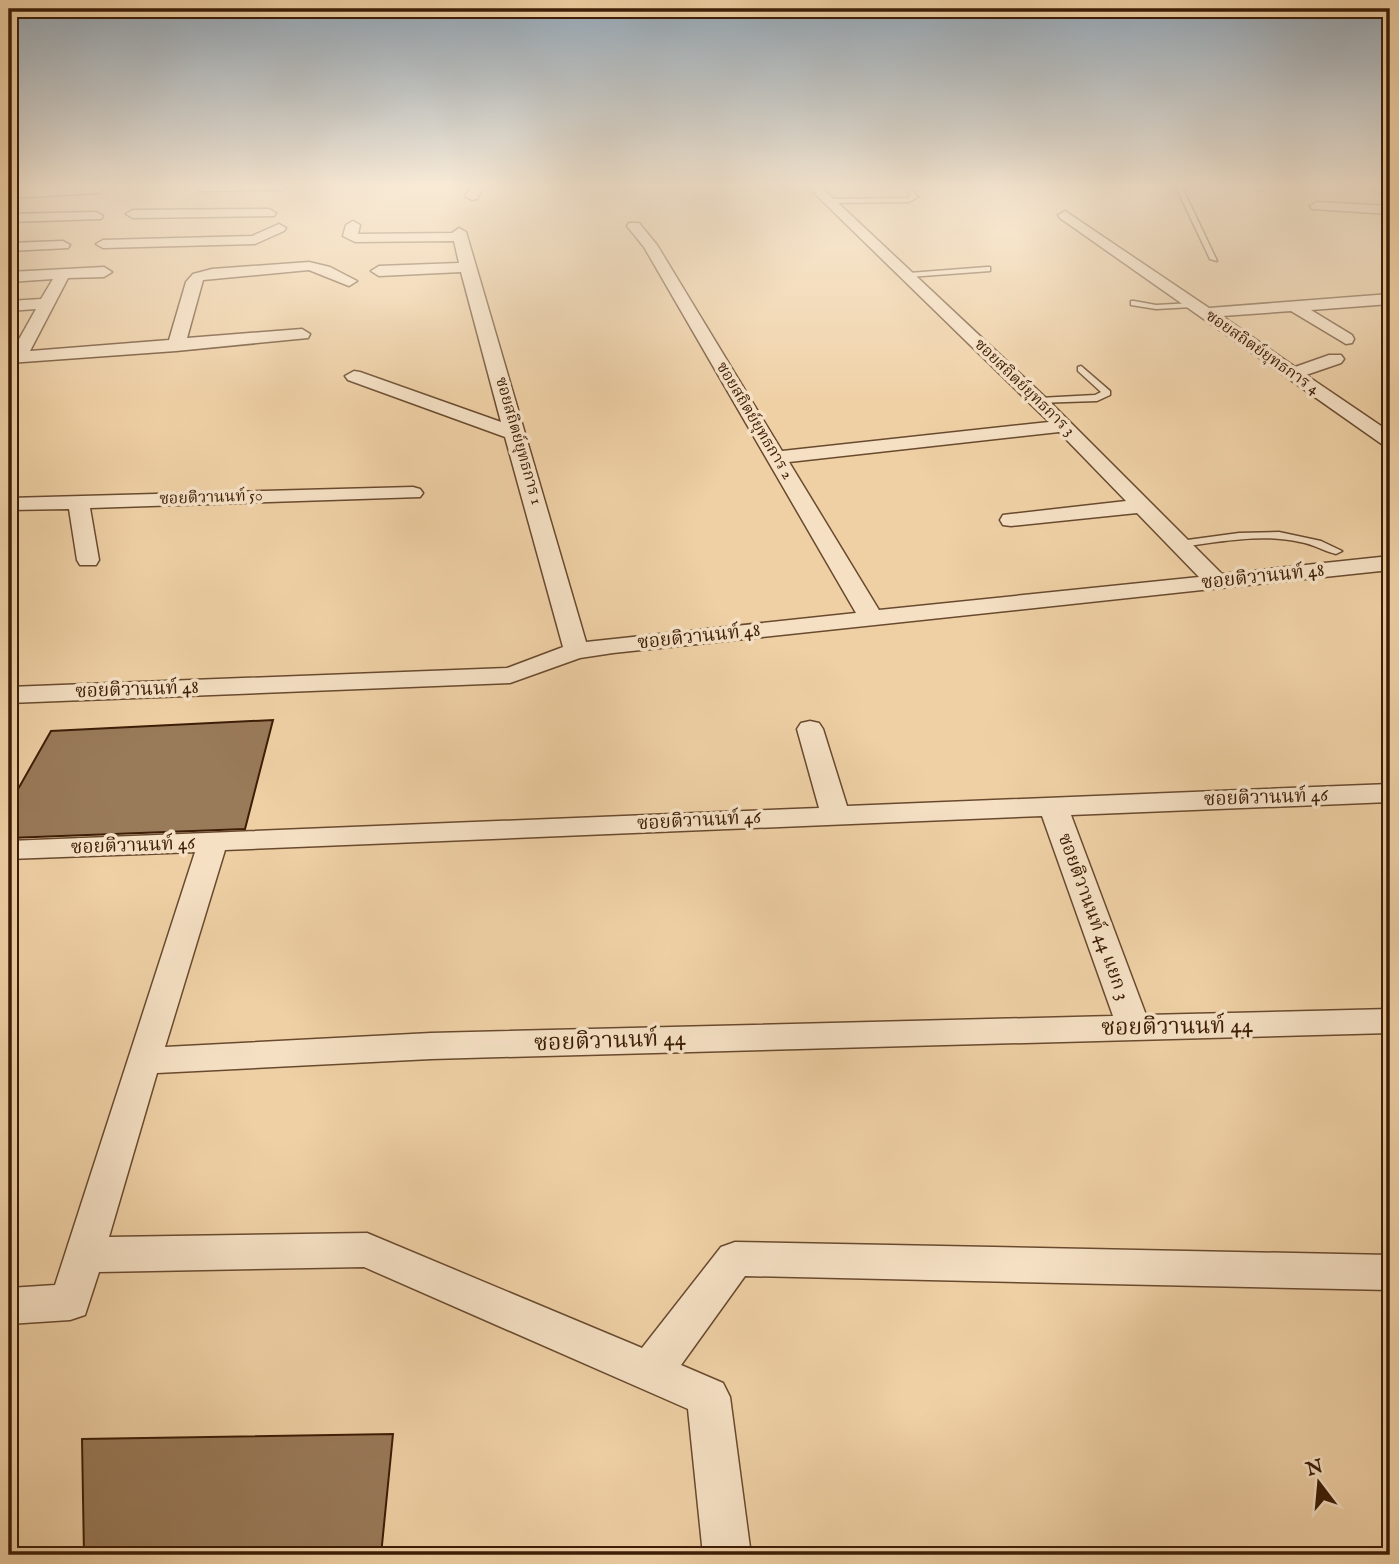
<svg xmlns="http://www.w3.org/2000/svg" width="1399" height="1564" font-family="'IM FELL English','Noto Serif Thai',serif">
	<style>
		.building { fill: #997a59; stroke: #3c1d06; stroke-width: 2 }
		.lines { fill: none; stroke-linecap: round; stroke-linejoin: round }
		.service-casing { stroke: #694a2e; stroke-width: 3 }
		.minor-casing { stroke: #694a2e; stroke-width: 3 }
		.service { fill: #f5e0c4; fill-rule: evenodd }
		.minor { fill: #f5e0c4; fill-rule: evenodd }
		.labels { text-anchor: middle; dominant-baseline: central; stroke-width: 7; stroke-linejoin: round; paint-order: stroke }
		.far-street-label { font-size: 16px; fill: #3c1d06; stroke: #f5e0c4 }
		.street-label { font-size: 19px; fill: #3c1d06; stroke: #f5e0c4 }
		.near-street-label { font-size: 23px; fill: #3c1d06; stroke: #f5e0c4 }
	</style>
	<rect width="100%" height="100%" fill="#efd0a5"/>
	<filter id="stains"><feTurbulence type="fractalNoise" baseFrequency=".00286" numOctaves="4"/><feColorMatrix values="0 0 0 0 .2 0 0 0 0 .09 0 0 0 0 .02 0 0 0 .5 -.17"/></filter>
	<radialGradient id="worn" r=".72"><stop offset=".6" stop-color="#630" stop-opacity="0"/><stop offset="1" stop-color="#630" stop-opacity=".3"/></radialGradient>
	<path class="building" d="M273,720L245,829L9,838V805L51,731Z
		M393,1434L381,1555H84L82,1439Z"/>
	<g class="lines">
		<defs>
			<path id="service" d="M1175,185H1181L1217,261L1210,259Z
				M1254,185H1260L1264,190L1259,191Z
				M1364,185H1371L1388,194L1383,195Z
				M910,189L918,197L909,202L831,203L828,201L831,199L908,198L911,196L907,191Z
				M987,267H990V271L909,277L905,275L909,273Z
				M1134,301L1156,305L1193,303L1197,305L1193,307L1156,309L1131,305V301Z
				M1081,366L1110,391V395L1097,401L1036,403V399L1039,398L1095,395L1101,392L1078,371V367Z
				M1279,532L1321,541L1342,551L1336,554C1324,551 1313,544 1300,542C1261,533 1219,542 1180,547L1175,544L1180,541L1239,533Z"/>
			<path id="minor" d="M199,185H288L289,186L283,190L204,191L199,190Z
				M473,185H485L477,199L472,200L465,196Z
				M806,185H819L1045,397L1222,574L1390,556V570L613,653L580,658L510,683L9,703V687L507,668L563,647L505,437L348,380L345,376L354,371L360,372L501,422L461,272L379,276L371,271L379,266L459,263L454,241L355,242L343,236L346,225L353,221L360,225L358,234L452,233L459,228L466,232L586,642L856,613L644,247L627,226L629,223H639L657,245L782,451L1049,422ZM1059,432L1126,501L1011,514L1003,515L1000,520L1003,525L1011,526L1137,513L1199,577L879,610L789,462Z
				M95,186L102,190L100,193L9,198V190Z
				M1317,202L1390,206V214L1312,209L1310,206Z
				M269,209L276,213L274,216L133,218L126,214L133,210Z
				M1065,211L1209,308L1390,294V304L1311,310L1352,335L1354,339L1352,343L1346,344L1291,311L1222,316L1295,367L1329,355H1341L1344,359L1341,363L1306,375L1390,432V447L1383,445L1060,218L1058,215Z
				M96,212L103,216L101,219L9,222V214Z
				M279,224L286,228L284,231L255,244L103,248L96,244L103,240L252,236Z
				M63,241L70,245L68,248L9,251V243Z
				M309,262L330,267L357,281L349,286L309,270L203,280L187,338L302,329L310,334L308,338L176,351L9,363V353L15,352L13,350L36,309L9,311V301L41,299L53,279L9,282V272L104,267L112,272L104,277L68,278L30,351L169,340L186,282L193,274L212,269Z
				M413,487L420,489L423,493L420,497L90,508L99,560L96,565H80L77,560L69,509L9,510V498Z
				M810,721L819,723L823,729L847,806L1390,784V802L1071,815L1146,1015L1390,1009V1033L431,1059L157,1073L109,1237L367,1233L642,1348L721,1247L735,1242L1390,1255V1290L745,1276L681,1365L723,1383L730,1397L751,1555H703L688,1409L364,1267L99,1272L85,1315L70,1320L9,1324V1288L55,1285L195,852L9,859V841L819,808L797,729L801,723ZM1042,816L1113,1016L431,1033L165,1047L225,850Z"/>
		</defs>
		<use href="#service" class="service-casing"/>
		<use href="#minor" class="minor-casing"/>
		<use href="#service" class="service"/>
		<use href="#minor" class="minor"/>
	</g>
	<linearGradient id="sky" x2="0" y2="1"><stop stop-color="#92a7b8"/><stop offset="0.46" stop-color="#f8ead6"/><stop offset="1" stop-color="#f8ead6" stop-opacity="0"/></linearGradient>
	<rect width="1399" height="404" fill="url(#sky)"/>
	<g class="labels">
		<g class="far-street-label">
			<text transform="translate(1262 353) rotate(35)">ซอยสถิตย์ยุทธการ 4</text>
			<text transform="translate(1024 388) rotate(44)">ซอยสถิตย์ยุทธการ 3</text>
			<text transform="translate(754 421) rotate(59)">ซอยสถิตย์ยุทธการ 2</text>
			<text transform="translate(518 441) rotate(74)">ซอยสถิตย์ยุทธการ 1</text>
			<text transform="translate(211 498) rotate(-2)">ซอยติวานนท์ 50</text>
		</g>
		<g class="street-label">
			<text transform="translate(1263 577) rotate(-6)">ซอยติวานนท์ 48</text>
			<text transform="translate(699 637) rotate(-6)">ซอยติวานนท์ 48</text>
			<text transform="translate(137 690) rotate(-2)">ซอยติวานนท์ 48</text>
			<text transform="translate(1266 798) rotate(-2)">ซอยติวานนท์ 46</text>
			<text transform="translate(699 821) rotate(-3)">ซอยติวานนท์ 46</text>
			<text transform="translate(133 846) rotate(-2)">ซอยติวานนท์ 46</text>
			<text transform="translate(1093 917) rotate(70)">ซอยติวานนท์ 44 แยก 3</text>
		</g>
		<g class="near-street-label">
			<text transform="translate(1177 1027) rotate(-1)">ซอยติวานนท์ 44</text>
			<text transform="translate(610 1041) rotate(-2)">ซอยติวานนท์ 44</text>
		</g>
	</g>
	<rect width="1399" height="1564" fill="none" stroke="#efd0a5" stroke-width="35"/>
	<rect x="10" y="10" width="1378" height="1543" fill="none" stroke="#3c1d06" stroke-width="3.5"/>
	<rect x="18" y="18" width="1364" height="1529" fill="none" stroke="#3c1d06" stroke-width="2"/>
	<g transform="translate(1319 1483) rotate(344)" stroke="#f5e0c4" stroke-width="5" paint-order="stroke">
	<path d="M0-5L12 26L0 18L-12 26Z" fill="#3c1d06"/>
	<text y="-10" font-size="19" font-weight="bold" text-anchor="middle" fill="#3c1d06">N</text>
	</g>
	<rect width="100%" height="100%" filter="url(#stains)"/>
	<rect width="100%" height="100%" fill="url(#worn)"/>
</svg>
